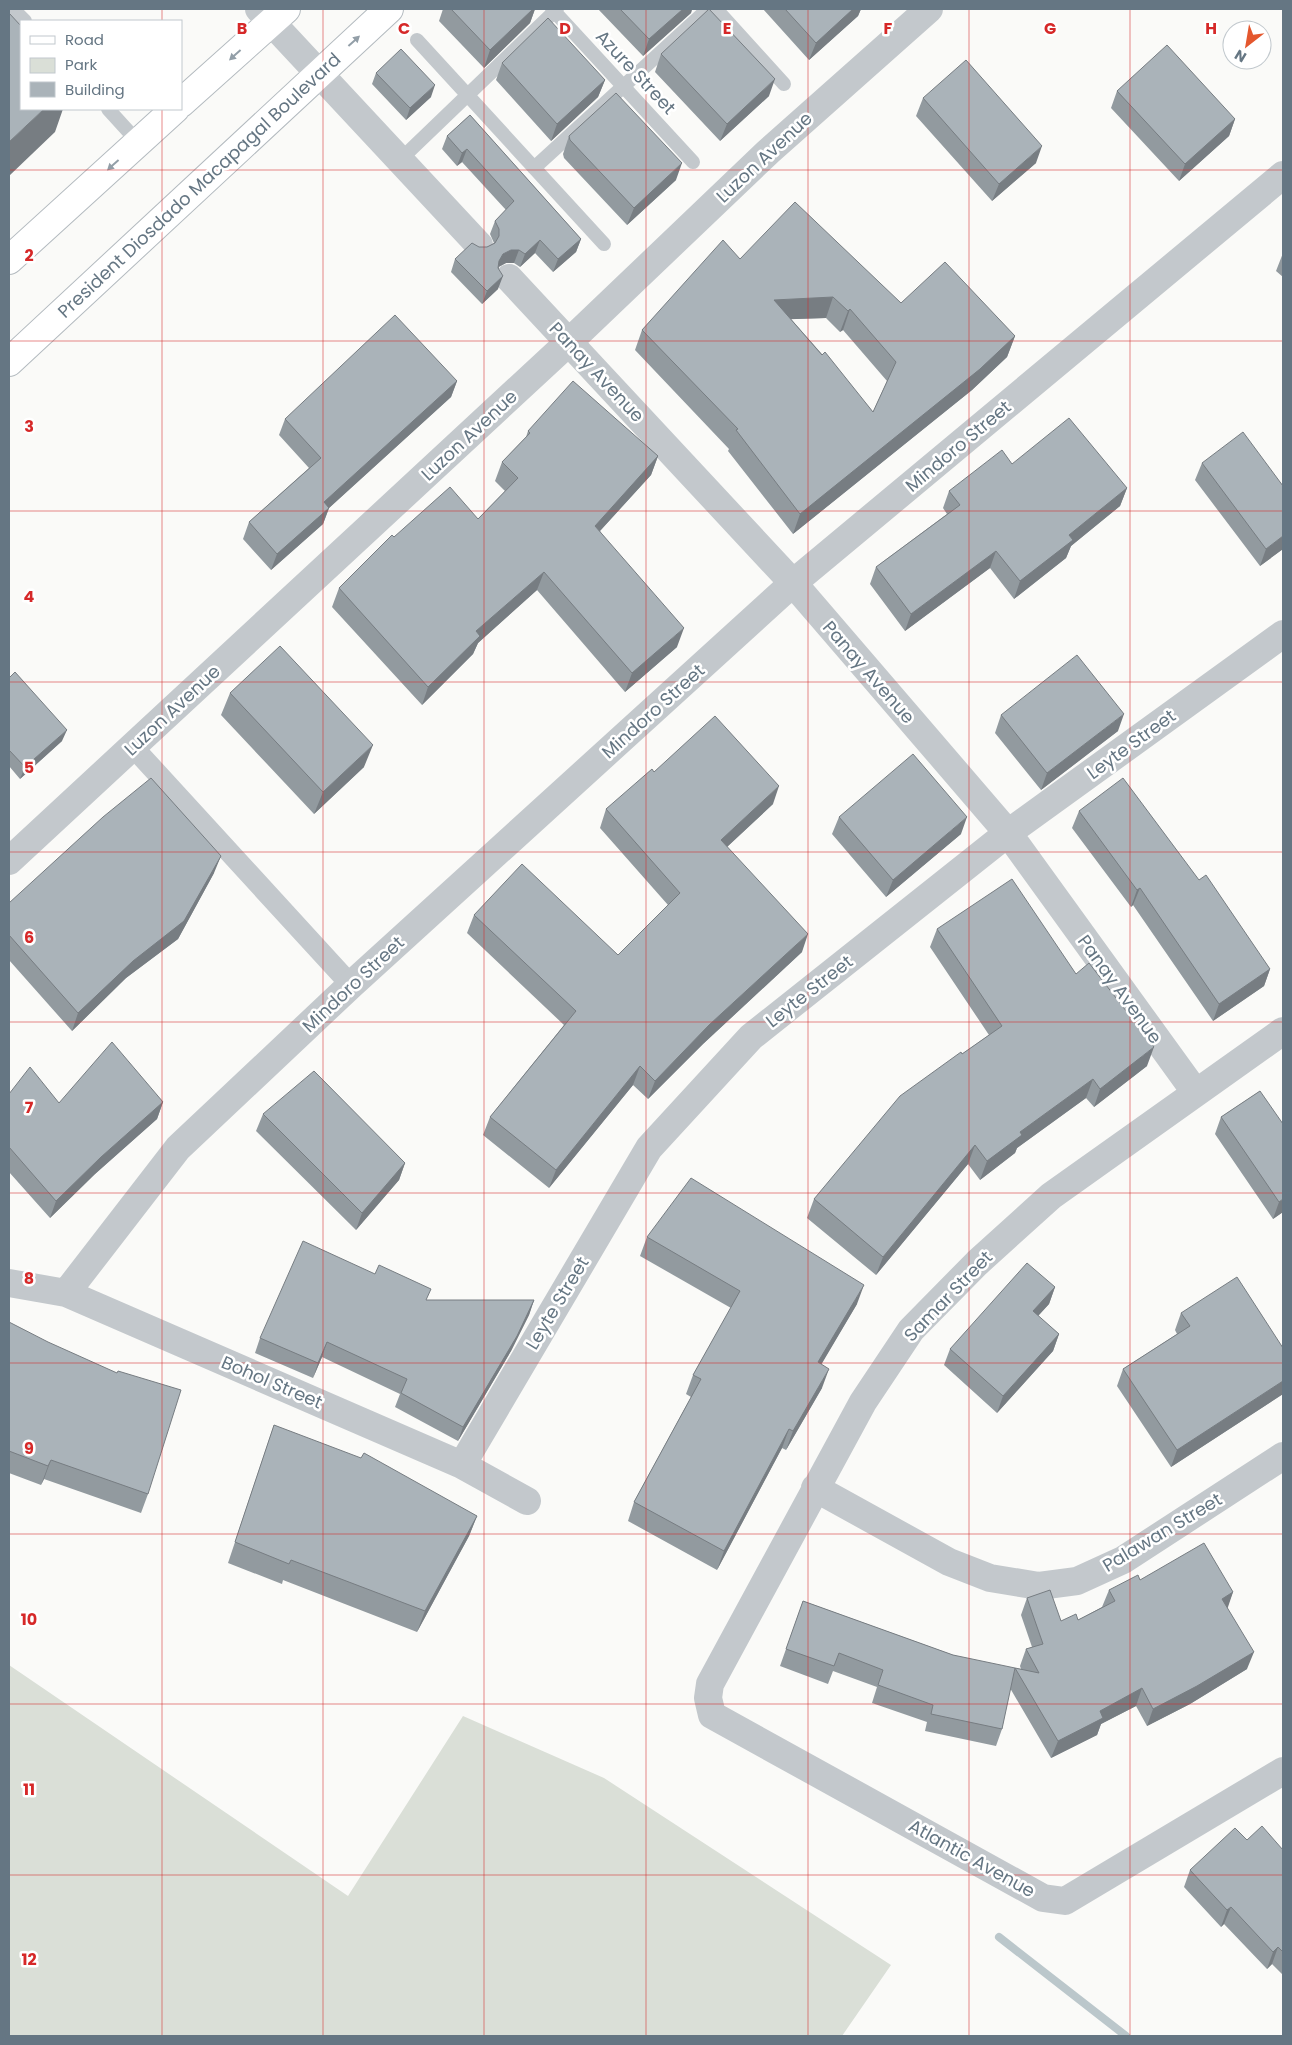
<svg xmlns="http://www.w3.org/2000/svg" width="1292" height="2045" font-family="Poppins,sans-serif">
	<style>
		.green { fill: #dadfd7 }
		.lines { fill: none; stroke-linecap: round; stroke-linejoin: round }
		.stream { stroke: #bbc7cb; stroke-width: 8 }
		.secondary-casing { stroke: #b3babf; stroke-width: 30 }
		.service { stroke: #c3c8cc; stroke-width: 14 }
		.pedestrian { stroke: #c3c8cc; stroke-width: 21 }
		.minor { stroke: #c3c8cc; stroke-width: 28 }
		.secondary { stroke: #fff; stroke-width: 28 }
		.wall { fill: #929a9f; fill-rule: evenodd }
		.shaded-wall { fill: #777d82 }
		.building { fill: #aab3b9; stroke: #777d82; fill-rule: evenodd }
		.oneway { fill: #939fa8 }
		.grid { fill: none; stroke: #d62828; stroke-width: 1; stroke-opacity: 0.55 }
		.labels { text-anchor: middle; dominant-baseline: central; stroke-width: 5; stroke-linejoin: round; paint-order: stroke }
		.street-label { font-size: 18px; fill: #657683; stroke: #fff }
		.grid-label { font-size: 16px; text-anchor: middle; font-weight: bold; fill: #d62828; stroke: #fff; stroke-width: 5; stroke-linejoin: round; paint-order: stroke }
	</style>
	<rect width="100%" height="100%" fill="#fafaf8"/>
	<path class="green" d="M9,1665L348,1896L463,1716L604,1778L891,1965L842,2036H9Z"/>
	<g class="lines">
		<path class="stream" d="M999,1937L1126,2036"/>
		<defs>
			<path id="secondary" d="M181,103L286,9
				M9,260L175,109
				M9,362L389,9"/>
		</defs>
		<use href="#secondary" class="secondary-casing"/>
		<path class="service" d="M13,9L25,21
			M552,9L693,162
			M716,9L784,84
			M417,40L604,244
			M108,109L138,142
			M400,160L557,9
			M534,168L708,9"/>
		<path class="pedestrian" d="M133,747L351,985"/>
		<path class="minor" d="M259,9L479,245
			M509,278L793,583L1008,833L1196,1093
			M9,861L569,342L768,152L929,9
			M1283,1031L1051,1196L977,1263L911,1330L863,1402L710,1684L708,1698L712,1715L1043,1898L1065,1901L1283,1771
			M9,1283L66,1293L462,1465L527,1501
			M66,1293L178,1148L351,985L793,583L1283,175
			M462,1465L649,1148L751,1037L1008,833L1283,634
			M815,1488L949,1562L990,1578L1039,1586L1077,1581L1123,1560L1283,1456"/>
		<use href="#secondary" class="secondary"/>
	</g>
	<path class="wall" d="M443,9H535L530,23L484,68L439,21Z
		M598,9H692L691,13L643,56Z
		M763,9H861L858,16L809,60Z
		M661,54L769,96L720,141L655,72Z
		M502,63L605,80L598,97L551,141L496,80Z
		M376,73L431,97L406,120L372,84Z
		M1117,91L1235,119L1229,136L1179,181L1111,108Z
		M923,98L1036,163L992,201L916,116Z
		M470,115L581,239L576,252L553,272L535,253L520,267L514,263H506L499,267L498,289L482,304L451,272L455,259L479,247H487L494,243L490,234L495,221L506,210L462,162L457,166L442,149L447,136Z
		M569,136L676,180L627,225L564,158L563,154Z
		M1283,253V277L1276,271Z
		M740,259L901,303L1015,336L1007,357L972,390L793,534L728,451L729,449L635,350L642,330ZM826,318L840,332L843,330L887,381L873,412L791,319Z
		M457,381L451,397L329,508L323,524L271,570L243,539L249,522L309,468L279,435L285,419Z
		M528,431L658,456L651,475L600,531L677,647L625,692L537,590L478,643L473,654L422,705L332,607L339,588L478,519L505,491L495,481L502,462L526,437Z
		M1202,463L1283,486V549L1260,566L1195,480Z
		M1012,464L1127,488L1120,506L1071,546L1066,558L1014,599L990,568L905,631L870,584L876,567L947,514L943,508L949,491Z
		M9,678L62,741L20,779L9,766Z
		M230,693L364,767L314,814L221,715Z
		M1001,715L1118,731L1041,790L995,733Z
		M654,772L773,804L727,847L802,952L703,1044L648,1099L633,1085L549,1188L483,1135L490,1117L564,1025L467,933L474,915L618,955L668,905L600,828L606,809Z
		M1079,811L1270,969L1264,986L1213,1021L1133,905L1131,907L1072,828Z
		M839,817L961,834L886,897L832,834Z
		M214,873L178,939L126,978L72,1031L9,960V903Z
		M937,929L1076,974L1147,1066L1094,1107L1086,1098L1017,1148L1015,1153L980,1180L968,1164L876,1275L807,1218L814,1199L962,1054L989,1035L930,947Z
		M1260,1091L1283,1212L1273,1219L1215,1134L1221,1117Z
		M9,1094L59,1103L163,1102L157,1119L95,1174L50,1218L9,1172Z
		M263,1114L405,1163L399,1180L356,1230L256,1131Z
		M647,1237L857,1304L821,1364L822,1388L786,1450L782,1448L717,1570L628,1521L634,1502L691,1397L686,1394L693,1375L731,1308L640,1256Z
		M1055,1287L1049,1304L1038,1316L1059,1334L1053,1351L997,1413L944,1365L950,1349Z
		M427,1300H534L529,1315L511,1351L458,1441L395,1407L400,1394L322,1357L313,1378L255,1353L260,1338Z
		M1181,1313L1283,1348V1394L1171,1467L1117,1386L1123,1369L1177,1334L1175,1330Z
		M9,1322L148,1494L141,1513L44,1479L41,1485L9,1473Z
		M274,1425L477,1516L469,1536L417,1632L283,1580L282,1584L228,1563Z
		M1140,1580L1233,1592L1227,1607L1247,1669L1190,1704L1147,1726L1136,1706L1101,1724L1097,1735L1051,1758L1010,1688L1002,1729L996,1746L925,1731L927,1722L872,1703L877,1687L833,1671L828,1684L780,1666L803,1601L953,1655L1014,1672L1015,1668L1021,1669L1020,1666L1026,1649L1032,1647L1021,1615L1027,1598L1061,1621L1078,1620L1102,1607L1109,1590Z
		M1247,1840L1283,1850V1975L1272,1964L1267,1969L1224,1924L1221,1927L1184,1887L1190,1870Z"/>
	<path class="shaded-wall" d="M533,9H535L530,23L484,68L490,50Z
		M683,9H692L691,13L643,56L649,39Z
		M853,9H861L858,16L809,60L816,43Z
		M775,79L769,96L720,141L727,124Z
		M605,80L598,97L551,141L557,124Z
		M435,85L431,97L406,120L410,108Z
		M44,109H63L55,132L9,176V142Z
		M1235,119L1229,136L1179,181L1185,164Z
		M1042,146L1036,163L992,201L999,184Z
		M467,149L462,162L457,166L462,153Z
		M682,163L676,180L627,225L634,208Z
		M581,239L576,252L553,272L558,259Z
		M540,240L535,253L520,267L525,254Z
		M511,250H519L514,263H506L498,267L499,261L503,254Z
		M503,276L498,289L482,304L487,291Z
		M833,297L826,318L767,320L774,300Z
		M850,309L843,330L840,332L848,311Z
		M1015,336L1007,357L972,390L793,534L800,514Z
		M457,381L451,397L329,508L323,524L271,570L277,554L324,502Z
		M658,456L651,475L588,544L595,526Z
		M1127,488L1120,506L1071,546L1066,558L1014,599L1020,581L1069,535Z
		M1283,536V549L1260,566L1266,549Z
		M996,551L990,568L905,631L911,614Z
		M544,572L537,590L478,643L473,654L422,705L428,687L476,631Z
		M684,628L677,647L625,692L632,673Z
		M1124,714L1118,731L1041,790L1047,773Z
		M67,730L62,741L20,779L25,767Z
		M373,745L364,767L314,814L323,792Z
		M779,786L773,804L714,859L721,840Z
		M967,817L961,834L886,897L893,880Z
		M221,856L214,873L178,939L126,978L72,1031L78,1013Z
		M1140,888L1133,905L1131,907L1137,890Z
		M808,934L802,952L703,1044L648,1099L655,1081L709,1025Z
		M1270,969L1264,986L1213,1021L1219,1004Z
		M1154,1047L1147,1066L1094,1107L1100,1089Z
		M640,1066L633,1085L549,1188L556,1170Z
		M1093,1079L1086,1098L1017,1148L1015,1153L980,1180L987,1161L1020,1132Z
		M163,1102L157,1119L95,1174L50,1218L56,1201L101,1157Z
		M975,1145L968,1164L876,1275L883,1257Z
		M405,1163L399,1180L356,1230L362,1213Z
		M1283,1199V1212L1273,1219L1279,1202Z
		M864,1285L857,1304L811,1382L818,1362Z
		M1055,1287L1049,1304L1027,1328L1033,1311Z
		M534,1300L529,1315L511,1351L458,1441L463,1427Z
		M1059,1334L1053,1351L997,1413L1003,1396Z
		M327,1342L322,1357L313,1378L318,1363Z
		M829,1369L822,1388L786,1450L793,1431Z
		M1283,1381V1394L1171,1467L1177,1450Z
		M789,1429L782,1448L717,1570L724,1551Z
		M51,1460L44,1479L41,1485L48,1466Z
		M477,1516L469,1536L417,1632L425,1611Z
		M1233,1592L1227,1610L1222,1599Z
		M1254,1652L1247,1669L1190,1704L1147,1726L1153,1709Z
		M1142,1688L1136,1706L1101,1724L1097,1735L1051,1758L1058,1741L1100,1711Z
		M1231,1907L1224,1924L1221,1927L1227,1910Z
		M1278,1947L1272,1964L1267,1969L1273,1952Z"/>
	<path class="building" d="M451,9H533L490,50Z
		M620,9H683L649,39Z
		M709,9L775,79L727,124L661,54Z
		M785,9H853L816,43Z
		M9,13L21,26V109H44L9,142Z
		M548,18L605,80L557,124L502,63Z
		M1167,45L1235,119L1185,164L1117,91Z
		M401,49L435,85L410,108L376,73Z
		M966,60L1042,146L999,184L923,98Z
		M616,93L682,163L634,208L570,140L569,136Z
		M470,115L581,239L558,259L540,240L525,254L519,250H511L503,254L499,261L498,268L503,276L487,291L455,259L472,243L479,247H487L495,243L499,236V229L495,221L514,201L467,149L462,153L447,136Z
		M795,202L901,303L945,262L1015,336L980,369L800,514L736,430L738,429L642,330L723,240L740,259ZM833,297L848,311L850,309L896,362L873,412L825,352L822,355L774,300Z
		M395,315L457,381L324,502L329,508L277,554L249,522L321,458L285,419Z
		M573,381L658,456L595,526L684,628L632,673L544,572L476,631L480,636L428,687L339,588L392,535L394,537L450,487L478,519L518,478L502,462L530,433L528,431Z
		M1069,418L1127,488L1069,535L1073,540L1020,581L996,551L911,614L876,567L960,505L949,491L1002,450L1012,464Z
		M1243,432L1283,486V536L1266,549L1202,463Z
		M280,646L373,745L323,792L230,693Z
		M1077,655L1124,714L1047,773L1001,715Z
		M15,672L67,730L25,767L9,750V678Z
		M715,716L779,786L721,840L808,934L709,1025L655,1081L640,1066L556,1170L490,1117L576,1011L474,915L522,864L618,955L680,893L606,809L652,769L654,772Z
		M913,754L967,817L893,880L839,817Z
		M151,778L221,856L184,921L133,961L78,1013L9,935V903L103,817Z
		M1123,778L1199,880L1206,875L1270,969L1219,1004L1140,888L1137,890L1079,811Z
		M1012,879L1076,974L1089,963L1154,1047L1100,1089L1093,1079L1020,1132L1022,1135L987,1161L975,1145L883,1257L814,1199L900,1096L961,1052L962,1054L1002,1026L937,929Z
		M112,1042L163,1102L101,1157L56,1201L9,1147V1094L30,1067L59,1103Z
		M314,1071L405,1163L362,1213L263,1114Z
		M1260,1091L1283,1124V1199L1279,1202L1221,1117Z
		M691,1178L864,1285L818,1362L829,1369L793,1431L789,1429L724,1551L634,1502L701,1379L693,1375L740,1291L647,1237Z
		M303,1241L375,1274L379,1265L431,1289L426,1300H534L517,1336L463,1427L401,1393L407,1379L327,1342L318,1363L260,1338Z
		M1027,1263L1055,1287L1033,1311L1059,1334L1003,1396L950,1349Z
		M1237,1277L1283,1348V1381L1177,1450L1123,1369L1190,1326L1181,1313Z
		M9,1322L48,1342L117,1373L118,1371L181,1390L148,1494L51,1460L48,1466L9,1451Z
		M274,1425L361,1458L364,1453L477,1516L425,1611L291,1560L289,1564L235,1542Z
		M1204,1543L1233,1592L1222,1599L1254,1652L1197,1686L1153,1709L1142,1688L1100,1711L1103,1718L1058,1741L1015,1668L1039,1673L1026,1649L1043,1644L1027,1598L1050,1590L1061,1621L1076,1614L1078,1620L1115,1601L1109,1590L1138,1575L1140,1580Z
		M803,1601L953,1655L1015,1668L1002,1729L931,1714L933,1705L878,1685L883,1670L839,1653L834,1666L786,1649Z
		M1262,1826L1283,1850V1952L1278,1947L1273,1952L1231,1907L1227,1910L1190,1870L1235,1828L1247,1840Z"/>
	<defs><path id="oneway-solid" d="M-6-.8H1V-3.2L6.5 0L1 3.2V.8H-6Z" transform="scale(1.25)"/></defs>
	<g class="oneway">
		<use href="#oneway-solid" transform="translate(354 41) rotate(-42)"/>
		<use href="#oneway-solid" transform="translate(235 55) rotate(138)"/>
		<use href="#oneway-solid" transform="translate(113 165) rotate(138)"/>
	</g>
	<path class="grid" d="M162,9V21M323,9V2036M484,9V2036M646,9V2036M808,9V2036M969,9V2036M1130,9V2036M162,109V2036M9,170H1283M9,341H1283M9,511H1283M9,682H1283M9,852H1283M9,1022H1283M9,1193H1283M9,1363H1283M9,1534H1283M9,1704H1283M9,1875H1283"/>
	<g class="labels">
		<g class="street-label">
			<text transform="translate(636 72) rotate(47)">Azure Street</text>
			<text transform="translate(764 157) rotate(-43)">Luzon Avenue</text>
			<text transform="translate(199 185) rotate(-43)">President Diosdado Macapagal Boulevard</text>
			<text transform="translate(597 372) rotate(47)">Panay Avenue</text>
			<text transform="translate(469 435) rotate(-43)">Luzon Avenue</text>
			<text transform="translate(958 446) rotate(-40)">Mindoro Street</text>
			<text transform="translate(869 672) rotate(49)">Panay Avenue</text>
			<text transform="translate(172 710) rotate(-43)">Luzon Avenue</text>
			<text transform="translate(653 711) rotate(-42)">Mindoro Street</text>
			<text transform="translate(1131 744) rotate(-36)">Leyte Street</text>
			<text transform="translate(353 984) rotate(-43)">Mindoro Street</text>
			<text transform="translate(1120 989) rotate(54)">Panay Avenue</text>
			<text transform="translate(809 991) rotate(-38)">Leyte Street</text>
			<text transform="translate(948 1296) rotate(-46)">Samar Street</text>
			<text transform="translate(557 1303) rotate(-59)">Leyte Street</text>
			<text transform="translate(272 1382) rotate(23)">Bohol Street</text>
			<text transform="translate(1162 1532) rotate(-31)">Palawan Street</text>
			<text transform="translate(972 1858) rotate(29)">Atlantic Avenue</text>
		</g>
	</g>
	<g class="grid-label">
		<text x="242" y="34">B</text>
		<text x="404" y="34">C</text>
		<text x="565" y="34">D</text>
		<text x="727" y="34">E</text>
		<text x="888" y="34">F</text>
		<text x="1050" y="34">G</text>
		<text x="1211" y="34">H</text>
		<text x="29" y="261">2</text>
		<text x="29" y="432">3</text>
		<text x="29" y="602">4</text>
		<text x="29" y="773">5</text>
		<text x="29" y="943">6</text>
		<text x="29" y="1113">7</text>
		<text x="29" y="1284">8</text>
		<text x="29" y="1454">9</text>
		<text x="29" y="1625">10</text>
		<text x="29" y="1795">11</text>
		<text x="29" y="1965">12</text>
	</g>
	<rect width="1292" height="2045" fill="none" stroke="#657683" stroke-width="20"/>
	<rect x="20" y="20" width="162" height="90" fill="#ffffff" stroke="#c1c8cd"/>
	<rect x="30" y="36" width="25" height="8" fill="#ffffff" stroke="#c1c8cd"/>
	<text x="65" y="45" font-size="15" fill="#657683">Road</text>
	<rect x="30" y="58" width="25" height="15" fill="#dadfd7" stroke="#c1c8cd"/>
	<text x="65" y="70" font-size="15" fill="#657683">Park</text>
	<rect x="30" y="82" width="25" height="15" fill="#aab3b9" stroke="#c1c8cd"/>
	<text x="65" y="95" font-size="15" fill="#657683">Building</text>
	<g transform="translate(1247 45) rotate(211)"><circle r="24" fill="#ffffff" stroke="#c1c8cd"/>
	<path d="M0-4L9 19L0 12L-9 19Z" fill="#e4572e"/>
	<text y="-8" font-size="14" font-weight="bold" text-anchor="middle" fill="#657683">N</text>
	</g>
</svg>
